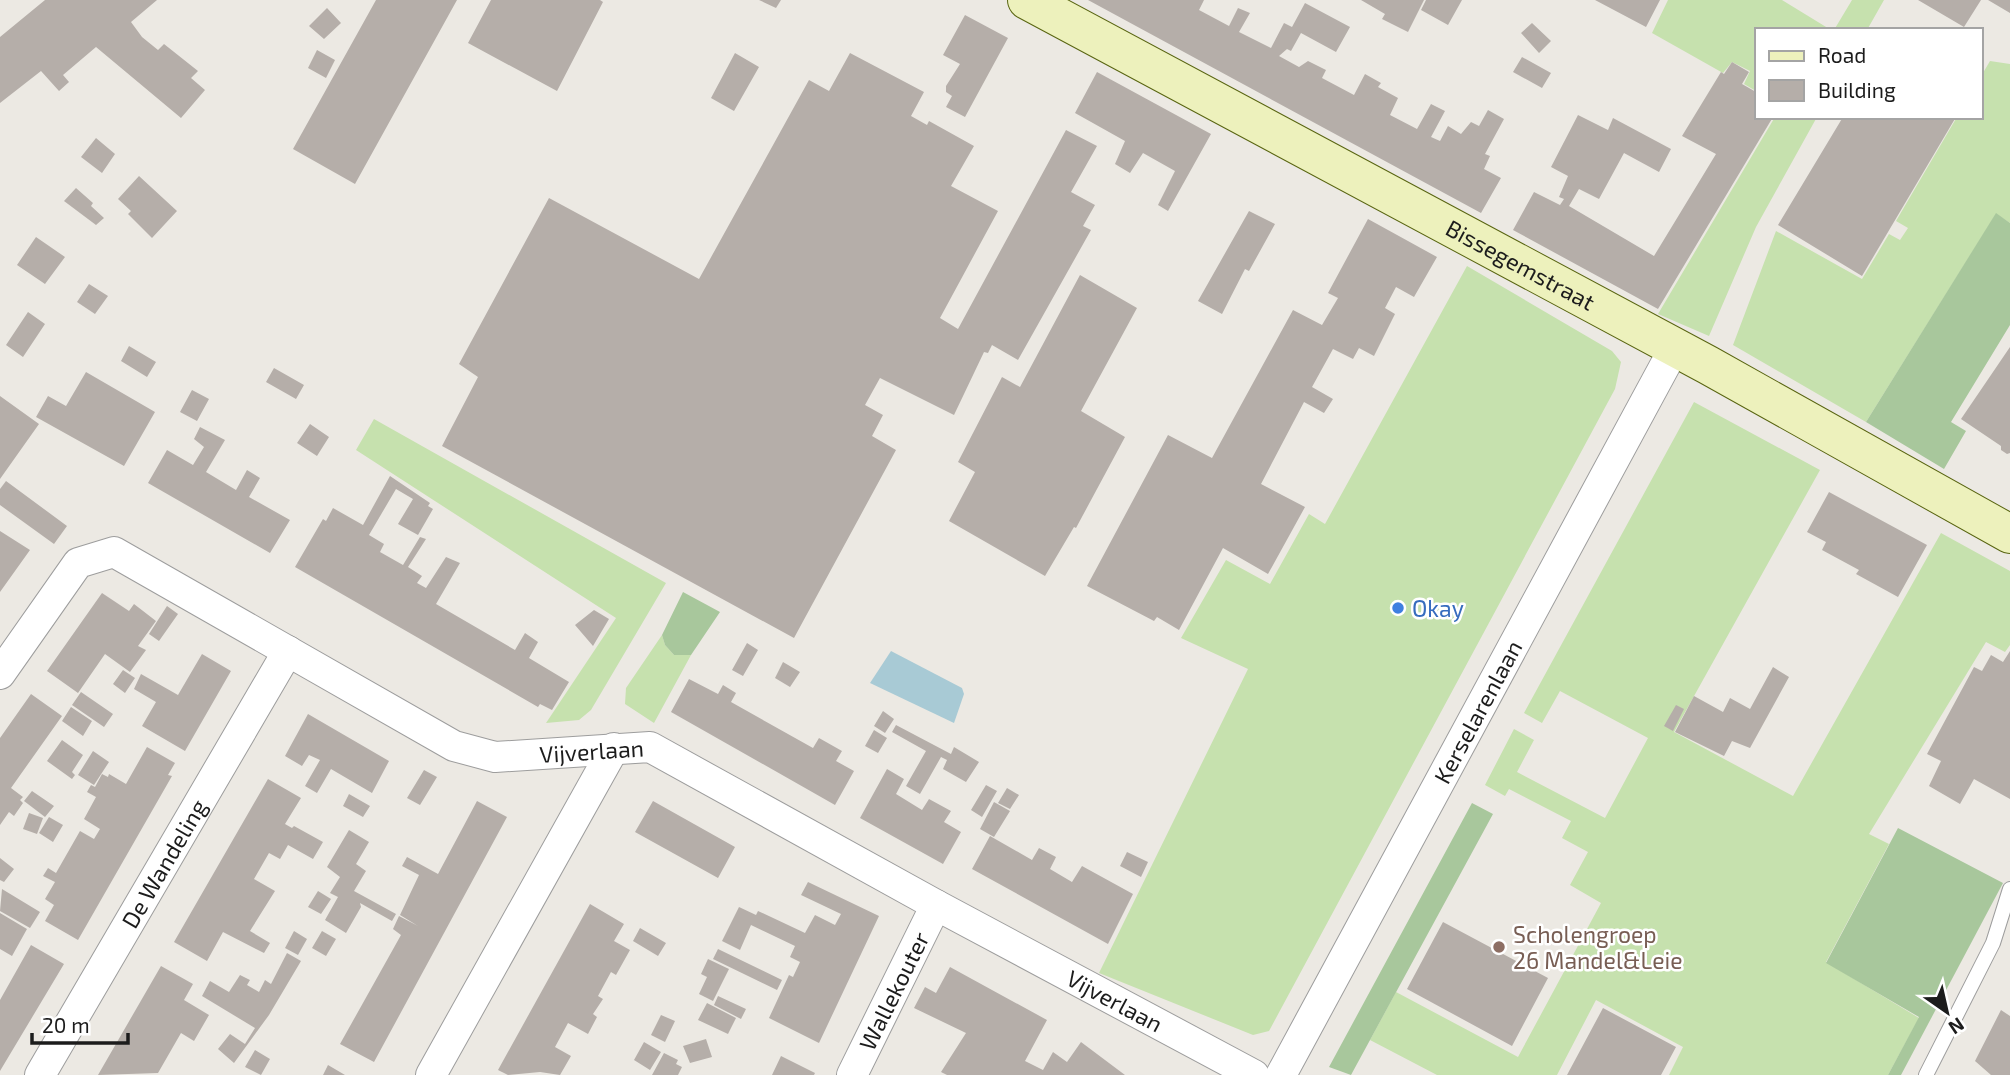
<svg xmlns="http://www.w3.org/2000/svg" width="2010" height="1075" font-family="'Exo 2',sans-serif">
	<style>
		.grass { fill: #c6e1ae }
		.forest { fill: #a8c79c }
		.water { fill: #a8cad5 }
		.building { fill: #b5aea9 }
		.lines { fill: none; stroke-linecap: round; stroke-linejoin: round }
		.lane-casing { stroke: #9d9d9d; stroke-width: 16 }
		.street-casing { stroke: #9d9d9d; stroke-width: 32 }
		.secondary-casing { stroke: #596511; stroke-width: 40 }
		.lane { stroke: #fff; stroke-width: 14 }
		.street { stroke: #fff; stroke-width: 30 }
		.secondary { stroke: #edf1bc; stroke-width: 38 }
		.shop-dot { fill: #3f7fe0; stroke: #fff; stroke-width: 2.5 }
		.education-dot { fill: #8d6e63; stroke: #fff; stroke-width: 2.5 }
		.labels { text-anchor: middle; dominant-baseline: central; stroke-width: 5; stroke-linejoin: round; paint-order: stroke }
		.street-label { font-size: 23px; fill: #1c1c1c; stroke: #fff }
		.shop-label { font-size: 23px; fill: #366cbe; stroke: #fff; text-anchor: start }
		.education-label { font-size: 23px; fill: #785e54; stroke: #fff; text-anchor: start }
	</style>
	<rect width="100%" height="100%" fill="#ece9e3"/>
	<path class="grass" d="M1668,0H1782L1831,30H1756V91L1744,84L1750,71L1732,62L1723,73L1652,33Z
		M1852,0H1884L1867,30H1834Z
		M1990,61L2010,64V223L1996,214L1866,422L1733,345L1776,231L1862,279L1889,234L1900,240L1908,228L1896,221L1957,117H1980V78Z
		M1775,117H1817L1756,227L1709,336L1658,314Z
		M1467,266L1612,351L1621,362L1615,389L1269,1031L1253,1035L1099,973L1248,669L1181,638L1226,560L1270,584L1309,514L1325,524Z
		M1694,402L1820,470L1674,732L1793,796L1941,533L2010,571V645L2005,652L1986,642L1869,834L1889,844L1826,962L1919,1018L1888,1075H1669L1683,1047L1596,1000L1557,1075H1437L1370,1040L1396,992L1518,1057L1601,903L1570,885L1588,852L1562,838L1571,821L1509,789L1505,796L1485,785L1514,729L1534,740L1517,772L1605,818L1648,738L1560,691L1542,723L1524,713Z
		M374,419L666,583L591,710L579,720L546,723L616,618L356,450Z
		M662,635L665,645L674,655H691L654,723L625,704L626,688Z"/>
	<path class="forest" d="M1996,213L2010,223V325L1951,422L1966,431L1944,469L1866,422Z
		M683,592L720,612L691,655H674L665,645L662,635Z
		M1472,803L1493,814L1351,1075L1329,1067Z
		M1898,828L2003,883L1901,1075H1888L1919,1017L1826,963Z"/>
	<path class="water" d="M891,651L962,688L964,694L954,723L870,683Z"/>
	<path class="building" d="M45,0H157L131,22L142,37L158,50L164,44L198,71L191,78L205,90L181,118L96,47L63,75L69,82L59,91L41,71L0,103V37Z
		M376,0H457L355,184L293,149Z
		M491,0H600L603,2L557,91L468,43Z
		M759,0H781L776,8Z
		M1088,0H1204L1199,10L1229,26L1238,8L1250,13L1239,32L1271,48L1284,23L1292,27L1305,3L1350,27L1336,52L1301,33L1291,51L1287,49L1279,56L1299,67L1308,61L1326,70L1322,78L1354,95L1365,74L1381,83L1378,87L1398,98L1390,115L1417,129L1431,104L1445,111L1431,137L1440,141L1448,126L1461,134L1471,122L1479,126L1488,110L1504,119L1485,154L1490,156L1484,169L1501,178L1481,213Z
		M1361,0H1424L1408,32L1382,19L1385,14Z
		M1426,0H1462L1448,25L1421,10Z
		M1595,0H1660L1646,27Z
		M1918,0H1981L1964,27Z
		M1988,0H2010V13Z
		M327,8L341,23L324,39L309,26Z
		M965,15L1008,38L965,117L946,107L952,96L946,92V86L960,64L943,55Z
		M1532,23L1551,41L1539,53L1521,33Z
		M317,50L335,60L326,78L308,68Z
		M735,53L759,67L734,111L711,98Z
		M850,53L924,92L911,116L927,125L929,121L974,146L951,186L998,211L940,318L958,329L1066,130L1097,146L1071,192L1095,205L1083,226L1091,230L1018,360L992,345L988,353L984,352L954,415L880,378L865,405L883,415L872,436L896,450L794,638L442,446L478,377L459,364L549,198L699,279L809,80L829,91Z
		M1522,57L1551,73L1542,88L1513,72Z
		M1732,62L1749,72L1742,84L1756,92V117H1773L1658,309L1513,230L1534,192L1560,205L1564,199L1559,197L1568,176L1551,167L1578,115L1608,130L1613,118L1671,149L1659,172L1624,153L1599,199L1579,189L1569,206L1654,256L1716,154L1682,136L1721,72L1724,74Z
		M1097,72L1211,134L1168,211L1158,205L1175,171L1143,153L1130,173L1115,164L1125,141L1075,113Z
		M1843,117H1956L1862,276L1778,225Z
		M96,138L115,154L102,173L81,157Z
		M139,176L177,211L152,238L128,214L131,211L118,199Z
		M76,188L93,203L91,206L104,218L96,225L64,201Z
		M1249,211L1275,224L1249,271L1245,269L1222,314L1198,301Z
		M1368,219L1437,257L1414,297L1396,287L1385,308L1395,314L1374,356L1359,348L1353,359L1333,349L1312,387L1333,399L1324,413L1304,402L1261,484L1305,507L1268,574L1223,548L1179,630L1157,617L1154,621L1087,586L1168,435L1212,458L1293,310L1322,325L1338,298L1328,293Z
		M36,237L65,257L45,284L17,265Z
		M1080,275L1137,308L1081,411L1125,437L1076,528L1074,527L1045,576L949,521L975,472L958,462L1002,377L1020,387Z
		M89,284L108,296L95,314L77,302Z
		M28,312L45,324L23,357L6,345Z
		M129,346L156,362L147,377L121,361Z
		M2010,347V453L2007,454L2001,450V446L1961,419Z
		M274,368L304,385L296,399L266,382Z
		M86,372L155,412L124,466L36,417L48,396L66,406Z
		M192,390L209,399L197,421L180,412Z
		M0,396L39,424L0,479Z
		M310,424L329,437L317,456L297,443Z
		M200,427L225,440L206,472L236,490L247,470L260,478L249,497L290,520L270,553L148,483L167,450L193,465L204,447L194,439Z
		M390,476L430,503L428,506L433,509L418,535L398,524L413,499L396,489L369,535L384,544L380,552L403,565L420,537L426,539L408,567L422,576L417,583L426,588L446,557L460,563L436,604L515,650L525,633L538,642L529,658L569,682L552,710L540,704L538,707L295,567L323,519L326,521L333,508L363,525Z
		M6,481L67,526L54,544L0,505V489Z
		M1829,492L1927,545L1898,597L1856,574L1859,570L1822,550L1826,542L1807,532Z
		M0,531L30,550L0,592Z
		M102,593L129,611L134,604L156,621L138,646L146,650L130,672L105,654L78,693L47,671Z
		M167,606L178,614L159,641L149,634Z
		M594,610L609,619L593,646L575,625Z
		M747,643L758,650L743,676L732,670Z
		M2010,651V799L1974,779L1960,804L1929,786L1941,761L1927,754L1974,667L1982,671L1991,655L2003,662Z
		M202,654L231,671L185,751L142,726L156,702L134,689L141,674L178,695Z
		M783,662L800,672L790,687L775,678Z
		M1773,667L1789,677L1750,748L1732,741L1724,756L1675,732L1694,696L1723,712L1730,698L1750,709Z
		M123,670L135,678L125,693L113,684Z
		M689,679L718,694L723,685L736,693L731,702L813,748L819,738L842,751L836,761L854,771L835,805L671,712Z
		M81,692L113,714L104,727L72,705Z
		M31,694L62,716L11,788L23,797L20,800L23,803L14,816L9,812L0,825V738Z
		M1676,705L1684,709L1673,731L1664,726Z
		M71,707L92,721L83,736L62,721Z
		M883,711L894,719L885,733L874,726Z
		M308,714L389,761L372,793L331,769L317,793L305,786L320,760L309,755L302,766L285,756Z
		M896,725L951,754L954,747L979,762L966,782L943,769L947,760L941,757L920,794L906,786L926,751L892,732Z
		M874,730L887,738L878,753L865,746Z
		M62,740L83,755L72,772L75,775L72,779L47,761Z
		M147,747L175,763L168,775L172,776L78,940L45,921L54,905L45,899L55,882L43,876L48,868L56,873L80,831L94,839L100,829L84,819L96,797L87,792L91,785L95,787L102,774L108,777L109,774L126,784Z
		M93,751L109,762L94,785L78,775Z
		M887,769L904,779L896,794L922,810L929,799L951,811L944,822L961,832L943,864L860,818Z
		M424,770L437,777L420,805L407,798Z
		M268,779L301,798L285,824L292,828L294,826L323,842L313,859L288,845L280,859L269,853L254,879L275,891L250,931L270,943L264,953L223,932L207,961L174,942Z
		M986,785L997,791L982,817L971,810Z
		M1007,788L1019,795L1010,809L998,803Z
		M32,791L54,806L45,817L24,801Z
		M349,794L370,806L363,817L343,806Z
		M477,801L507,817L374,1062L340,1044L401,935L393,929L399,916L418,926L400,915L419,875L402,866L407,857L438,874Z
		M653,801L735,847L718,878L635,832Z
		M994,802L1010,811L994,837L980,829Z
		M29,813L43,818L37,834L23,829Z
		M49,817L63,825L53,842L39,833Z
		M349,830L369,842L356,864L366,871L354,891L396,914L392,921L360,903L361,907L346,933L325,920L338,897L330,893L340,877L327,867Z
		M990,836L1032,860L1039,848L1056,857L1050,869L1072,882L1082,866L1133,894L1108,944L972,869Z
		M1127,852L1148,862L1141,877L1120,866Z
		M0,858L14,869L4,882L0,880Z
		M808,882L879,916L819,1043L769,1018L789,975L793,977L800,962L790,957L795,946L751,925L740,950L722,941L739,907L756,915L758,911L805,933L815,915L835,925L841,914L801,895Z
		M2,889L40,912L30,928L0,911Z
		M318,891L331,899L321,914L308,907Z
		M590,904L624,924L614,941L630,950L616,975L611,972L598,996L603,999L593,1014L597,1017L588,1034L568,1023L555,1047L571,1056L560,1075L540,1072L508,1075L498,1070Z
		M0,913L27,929L12,956L0,949Z
		M1443,922L1548,978L1512,1046L1407,989Z
		M640,928L666,943L658,956L633,941Z
		M294,931L307,939L298,955L285,948Z
		M322,931L336,939L326,956L312,948Z
		M31,945L64,964L0,1071V1000Z
		M718,949L782,980L777,990L713,959Z
		M287,953L301,961L269,1015L234,1063L218,1049L230,1034L245,1044L255,1028L202,996L210,981L229,992L240,975L250,980L247,985L259,992L265,980L271,984Z
		M708,959L729,969L713,1001L699,994L707,977L701,974Z
		M161,966L193,984L184,1000L209,1015L194,1041L181,1033L158,1073L98,1075Z
		M950,967L1047,1020L1025,1061L1043,1070L1053,1052L1067,1062L1081,1042L1125,1075H947L941,1072L966,1033L914,1008L925,987L936,993Z
		M718,996L746,1009L741,1019L714,1005Z
		M707,1003L736,1018L728,1034L698,1020Z
		M1603,1008L1676,1047L1661,1075H1567Z
		M2001,1010L2010,1016V1075H1991L1975,1061Z
		M661,1015L675,1021L665,1042L651,1035Z
		M706,1039L712,1057L690,1063L683,1046Z
		M644,1042L661,1052L650,1070L634,1060Z
		M255,1050L270,1059L261,1075L245,1067Z
		M664,1053L678,1060L676,1064L682,1067L678,1075H652Z
		M781,1056L815,1073L814,1075H772Z
		M328,1065L345,1075H323Z"/>
	<g class="lines">
		<defs>
			<path id="lane" d="M1926,1075L1993,943L2010,889"/>
			<g id="street">
				<path id="s1" d="M0,674L78,563L114,552L454,746L495,757L650,747L936,905L1254,1075"/>
				<path id="s2" d="M40,1075L288,651"/>
				<path d="M431,1075L614,748"/>
				<path id="s3" d="M852,1075L936,905"/>
				<path id="s4" d="M1281,1075L1675,347"/>
			</g>
			<g id="secondary">
				<path id="s5" d="M1027,0L1708,365L2010,534"/>
			</g>
		</defs>
		<use href="#lane" class="lane-casing"/>
		<use href="#street" class="street-casing"/>
		<use href="#secondary" class="secondary-casing"/>
		<use href="#lane" class="lane"/>
		<use href="#street" class="street"/>
		<use href="#secondary" class="secondary"/>
	</g>
	<circle class="shop-dot" cx="1398" cy="608" r="7"/>
	<circle class="education-dot" cx="1499" cy="947" r="7"/>
	<g class="labels">
		<g class="street-label">
			<text stroke="none"><textPath href="#s5" startOffset="560">Bissegemstraat</textPath></text>
			<text stroke="none"><textPath href="#s4" startOffset="413">Kerselarenlaan</textPath></text>
			<text stroke="none"><textPath href="#s1" startOffset="704">Vijverlaan</textPath></text>
			<text stroke="none"><textPath href="#s2" startOffset="245">De Wandeling</textPath></text>
			<text stroke="none"><textPath href="#s3" startOffset="94">Wallekouter</textPath></text>
			<text stroke="none"><textPath href="#s1" startOffset="1292">Vijverlaan</textPath></text>
		</g>
		<g class="shop-label">
			<text x="1412" y="608">Okay</text>
		</g>
		<g class="education-label">
			<text x="1513" y="934">Scholengroep<tspan x="1513" dy="26">26 Mandel&amp;Leie</tspan></text>
		</g>
	</g>
	<rect x="1755" y="28" width="228" height="91" fill="#ffffff" stroke="#a4a4a4" stroke-width="2"/>
	<rect x="1769" y="51" width="35" height="10" fill="#edf1bc" stroke="#a4a4a4" stroke-width="2"/>
	<text x="1818" y="63" font-size="21" fill="#1c1c1c">Road</text>
	<rect x="1769" y="80" width="35" height="21" fill="#b5aea9" stroke="#a4a4a4" stroke-width="2"/>
	<text x="1818" y="98" font-size="21" fill="#1c1c1c">Building</text>
	<g transform="translate(1947 1012) rotate(146)" stroke="#ffffff" stroke-width="5" paint-order="stroke">
	<path d="M0-5L12 26L0 18L-12 26Z" fill="#1c1c1c"/>
	<text y="-10" font-size="19" font-weight="bold" text-anchor="middle" fill="#1c1c1c">N</text>
	</g>
	<path d="M32 1033v10h96v-10" fill="none" stroke="#1c1c1c" stroke-width="3.5"/>
	<text x="42" y="1033" font-size="21" fill="#1c1c1c" stroke="#ffffff" stroke-width="5" paint-order="stroke">20 m</text>
</svg>
